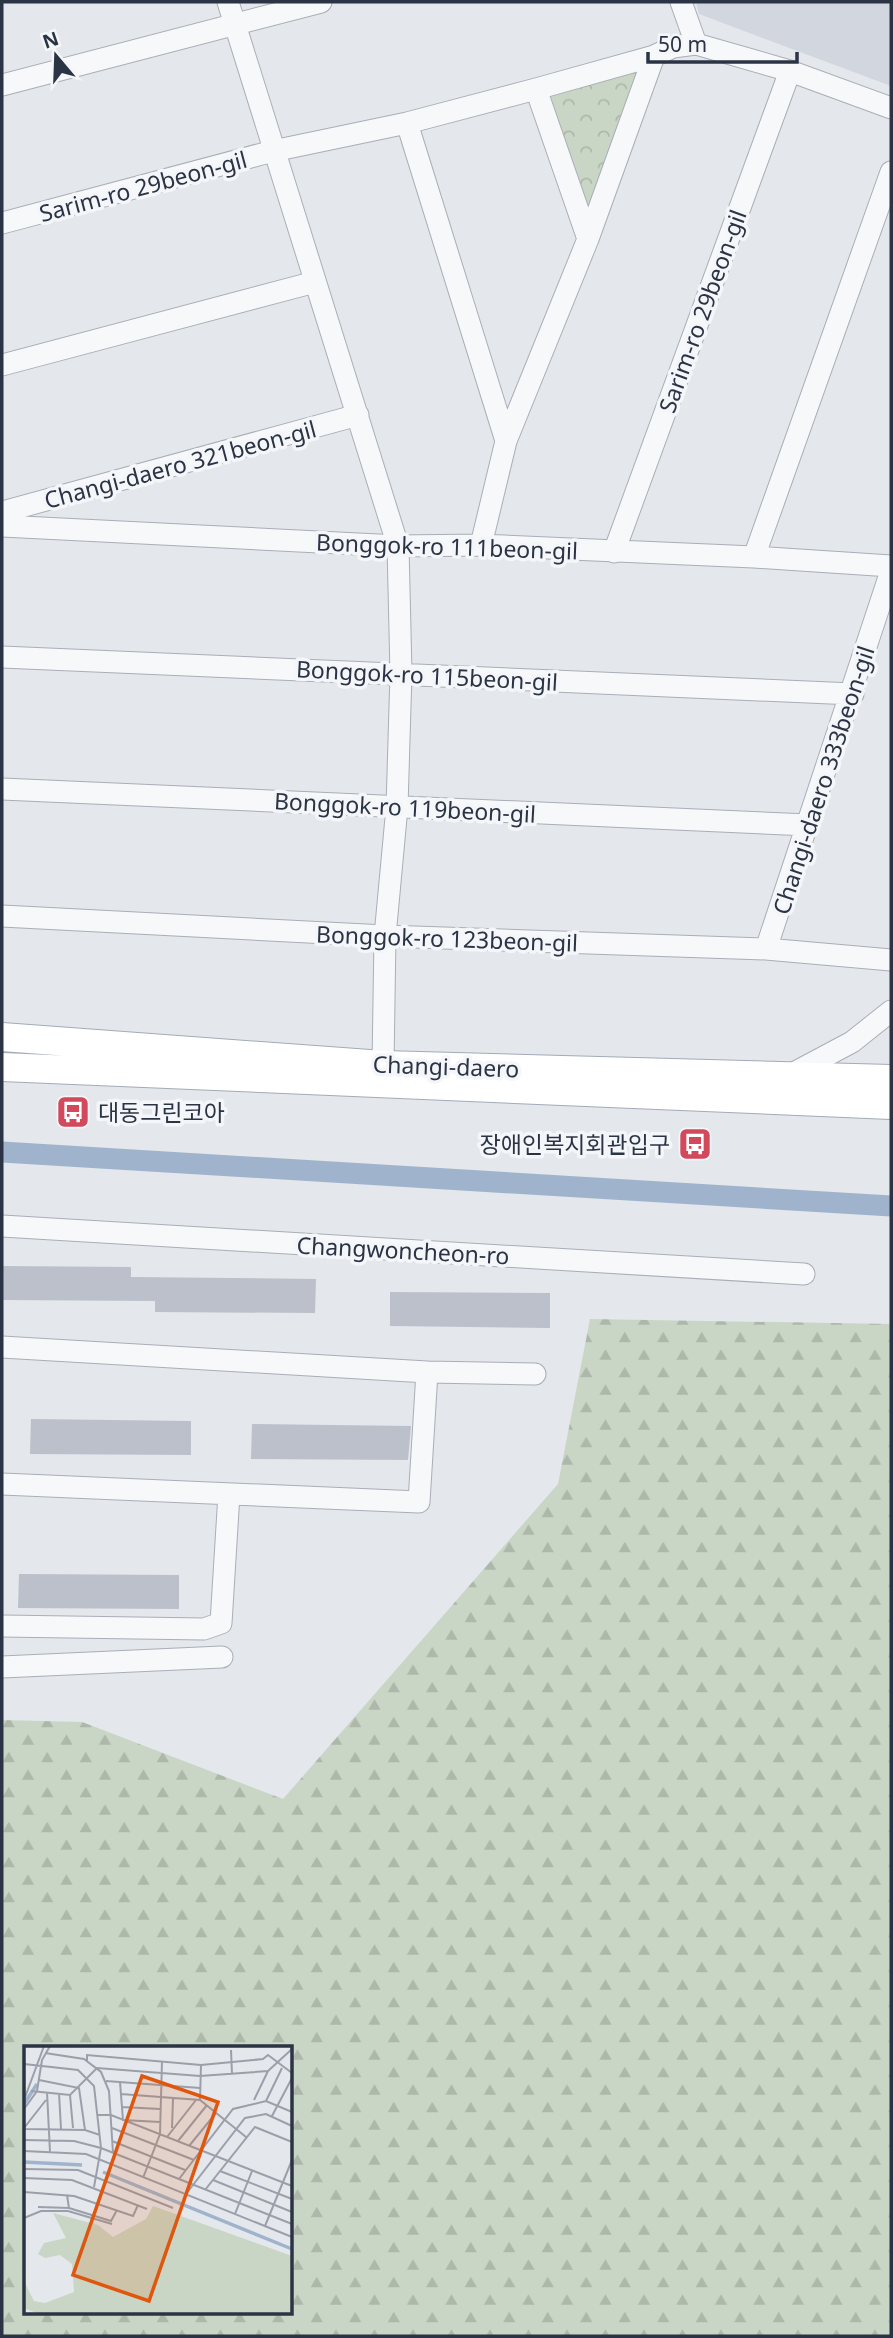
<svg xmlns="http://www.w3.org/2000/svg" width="893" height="2338" font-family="'Noto Sans','Noto Sans KR',sans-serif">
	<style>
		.built { fill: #d2d6de }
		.forest { fill: url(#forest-firs); fill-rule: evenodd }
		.park { fill: url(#park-crowns) }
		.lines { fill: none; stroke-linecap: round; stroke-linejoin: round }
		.canal { stroke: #9fb4cc; stroke-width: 21 }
		.building { fill: #bbc0ca }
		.minor-casing { stroke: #a9aeb7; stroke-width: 23 }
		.major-casing { stroke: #a3abb8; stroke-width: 30 }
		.minor { stroke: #f7f8fa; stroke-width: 21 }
		.major { stroke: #fff; stroke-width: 28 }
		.labels { text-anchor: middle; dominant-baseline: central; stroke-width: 7; stroke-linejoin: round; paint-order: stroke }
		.street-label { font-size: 23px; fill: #2b3445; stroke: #f4f6f9 }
		.poi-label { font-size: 23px; fill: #2b3445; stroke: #f4f6f9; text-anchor: start }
		.inset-river { fill: none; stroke: #9fb4cc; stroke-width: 3.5 }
		.inset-road { fill: none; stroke: #9a9fa9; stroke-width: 2 }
		.view { fill: #df570f; fill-opacity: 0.15; stroke: #df570f; stroke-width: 3.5 }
		.inset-edge { fill: none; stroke: #2b3445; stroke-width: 3.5 }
	</style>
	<defs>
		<pattern id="forest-firs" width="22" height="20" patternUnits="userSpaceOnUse" patternTransform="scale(1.75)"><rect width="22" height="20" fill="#c9d6c5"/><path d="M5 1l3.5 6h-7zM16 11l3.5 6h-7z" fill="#adb8ab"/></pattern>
		<pattern id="park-crowns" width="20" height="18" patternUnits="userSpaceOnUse" patternTransform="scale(1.75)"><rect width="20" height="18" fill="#c9d6c5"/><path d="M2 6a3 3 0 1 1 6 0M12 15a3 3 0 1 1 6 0" fill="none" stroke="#adb8ab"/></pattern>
	</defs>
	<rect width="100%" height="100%" fill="#e4e7ec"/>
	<path class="built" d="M696,2H891V86L699,14Z"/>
	<path class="forest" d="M590,1319L891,1324V2336H2V1720L82,1722L283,1799L558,1484ZM26,2048H290V2312H26Z"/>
	<path class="park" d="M642,64L588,221L541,92Z"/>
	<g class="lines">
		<path class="canal" d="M2,1152L891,1206"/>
	</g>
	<path class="building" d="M2,1266L131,1267V1277L316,1279L315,1313L155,1312V1301L2,1300Z
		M390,1292L550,1293V1328L390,1326Z
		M31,1419L191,1421V1455L30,1454Z
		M252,1424L411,1426L408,1460L251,1459Z
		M19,1574L179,1575V1609L18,1608Z"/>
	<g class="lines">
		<defs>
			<path id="minor" d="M228,2L398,546L401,673L397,807L385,936L383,1065
				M681,2L696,44
				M2,85L321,2
				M536,89L588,239
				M407,123L506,441
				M2,223L273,151L407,123L536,89L654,56L673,47L696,44L790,71L891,108
				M2,365L315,282
				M2,512L358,415
				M2,526L398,546L481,545L754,557L891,566
				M481,545L506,441L588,239L654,56
				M614,552L790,71
				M754,557L891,172
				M2,657L853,694
				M2,789L809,825
				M2,916L385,936L766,949L891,960
				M766,949L891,571
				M790,1075L852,1042L891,1011
				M2,1226L804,1274
				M2,1347L427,1372L535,1374
				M2,1484L419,1502L427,1372
				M2,1626L204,1629L221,1623L229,1494
				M2,1667L222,1657"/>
			<path id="major" d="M2,1037L383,1065L891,1079
				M2,1067L891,1105"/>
		</defs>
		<use href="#minor" class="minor-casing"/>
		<use href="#major" class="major-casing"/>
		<use href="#minor" class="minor"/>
		<use href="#major" class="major"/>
	</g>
	<defs>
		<symbol id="bus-square" viewBox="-11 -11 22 22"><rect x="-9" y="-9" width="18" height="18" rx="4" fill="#d1495b" stroke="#f4f6f9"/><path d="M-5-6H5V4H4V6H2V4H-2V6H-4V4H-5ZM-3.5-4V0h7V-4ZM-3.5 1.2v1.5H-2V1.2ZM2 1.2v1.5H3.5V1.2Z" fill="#fff"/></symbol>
	</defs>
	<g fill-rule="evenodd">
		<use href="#bus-square" x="54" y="1093" width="38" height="38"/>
		<use href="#bus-square" x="676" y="1125" width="38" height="38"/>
	</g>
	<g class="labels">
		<g class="street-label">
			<text transform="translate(143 186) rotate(-15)">Sarim-ro 29beon-gil</text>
			<text transform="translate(702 311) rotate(-70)">Sarim-ro 29beon-gil</text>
			<text transform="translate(180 464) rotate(-15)">Changi-daero 321beon-gil</text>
			<text transform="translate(447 546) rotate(2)">Bonggok-ro 111beon-gil</text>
			<text transform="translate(427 675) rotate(3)">Bonggok-ro 115beon-gil</text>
			<text transform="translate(823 780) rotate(-72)">Changi-daero 333beon-gil</text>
			<text transform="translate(405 807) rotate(3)">Bonggok-ro 119beon-gil</text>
			<text transform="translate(447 938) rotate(2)">Bonggok-ro 123beon-gil</text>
			<text transform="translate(446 1066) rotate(2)">Changi-daero</text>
			<text transform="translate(403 1250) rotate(3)">Changwoncheon-ro</text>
		</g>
		<g class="poi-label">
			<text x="98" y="1112">대동그린코아</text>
			<text x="670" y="1144" text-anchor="end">장애인복지회관입구</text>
		</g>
	</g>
	<g transform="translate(24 2046)">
		<rect width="268" height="268" fill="#e4e7ec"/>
		<path d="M129,160L268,210V267H12L0,262V235L10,255L21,257L50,246L48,218L36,209L21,212L14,208L20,197L42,192L29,167L74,179L89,191L122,173Z" fill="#c9d6c5"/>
		<path class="inset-river" d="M0,58L13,38M0,116L58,119M79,126L268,203"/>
		<path class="inset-road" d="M207,4L208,28M21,7L60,13L77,26L85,45L89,107M63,15V9L177,19L239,13L244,9L268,27M0,18L54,24L70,40L77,102L70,141M15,34L55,42L61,84M82,35L176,42M96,36L99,74L136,76M7,45L46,49L73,22L176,30L244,25L268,3M23,46L26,106M35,47L37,83M97,48L176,54L222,91M46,49L49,82M0,54L20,0M176,54L177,19M230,54L244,25M242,55L258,22M98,61L136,63M0,63L13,45L18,14L26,0M73,69H87L268,140M248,70L268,32M0,82L22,54M88,82L170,114M148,82L149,52M0,83L61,84L76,89M143,91L172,54M0,94L50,95L77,102L268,178M88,95L161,124M154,95L183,59M165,100L192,67M0,105L62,108L268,191M0,123L54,124L149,162M196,125L268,153M0,132L48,134L123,163M119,132L136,88L138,15M155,133L209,63L242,55L268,66M189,134L268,166M181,144L231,81L268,96M0,146L50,150L109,170L114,159M162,148L221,72L242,68L268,80M14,161L45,162L43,149M45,162L87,175L93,164M211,168L228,125M0,172L17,165H44L88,178M241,180L268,114"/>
		<path class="view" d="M118,30L194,56L125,255L49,229Z"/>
		<rect width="268" height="268" class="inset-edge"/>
	</g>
	<rect width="893" height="2338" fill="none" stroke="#2b3445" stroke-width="7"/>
	<g transform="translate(56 56) rotate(341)" stroke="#f4f6f9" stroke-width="5" paint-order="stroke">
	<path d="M0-5L12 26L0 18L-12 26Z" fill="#2b3445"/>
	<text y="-10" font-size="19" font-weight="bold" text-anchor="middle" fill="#2b3445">N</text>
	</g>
	<path d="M648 52v10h149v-10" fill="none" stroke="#2b3445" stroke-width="3.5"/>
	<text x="658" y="52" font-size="21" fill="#2b3445" stroke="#f4f6f9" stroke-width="5" paint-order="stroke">50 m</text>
</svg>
